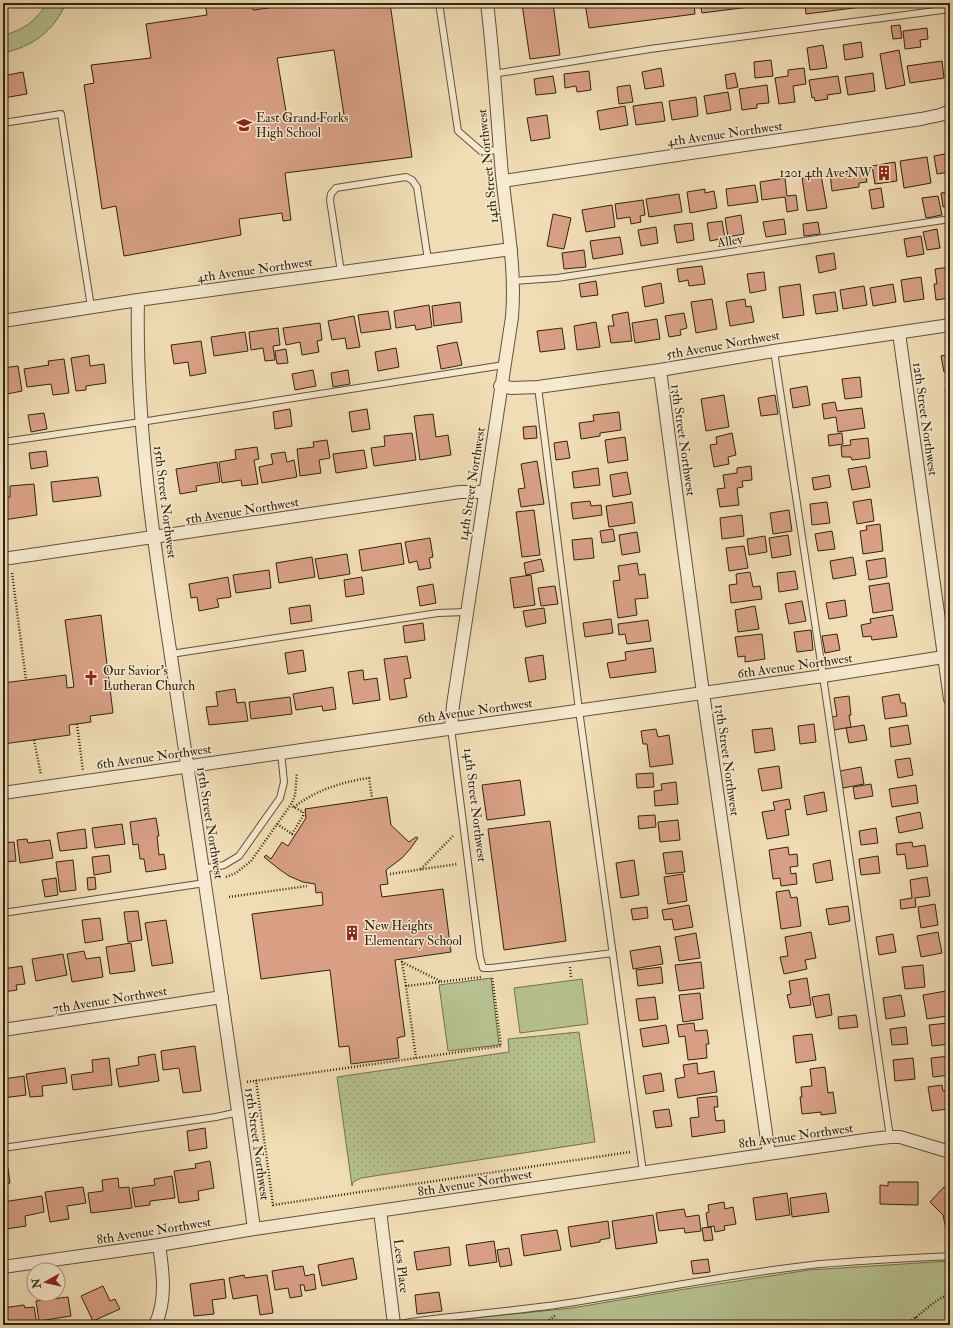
<svg xmlns="http://www.w3.org/2000/svg" width="953" height="1328" font-family="'IM FELL Double Pica',serif">
	<style>
		.grass { fill: url(#grass-dots); stroke: #727253 }
		.park { fill: #b6c290; stroke: #727253 }
		.building { fill: #d9a086; stroke: #2f2316; fill-rule: evenodd }
		.lines { fill: none; stroke-linecap: round; stroke-linejoin: round }
		.lane-casing { stroke: #60523e; stroke-width: 8 }
		.street-casing { stroke: #60523e; stroke-width: 14 }
		.path { stroke: #2f2316; stroke-width: 2.5; stroke-dasharray: 1 2; stroke-linecap: butt }
		.lane { stroke: #f6e9cf; stroke-width: 6 }
		.street { stroke: #f6e9cf; stroke-width: 12 }
		.labels { text-anchor: middle; dominant-baseline: central; stroke-width: 3; stroke-linejoin: round; paint-order: stroke }
		.poi-label { font-size: 13px; fill: #2f2316; stroke: #f6e9cf; text-anchor: start }
		.street-label { font-size: 13px; fill: #2f2316; stroke: #f6e9cf }
	</style>
	<defs>
		<pattern id="grass-dots" width="8" height="8" patternUnits="userSpaceOnUse"><rect width="8" height="8" fill="#b6c290"/><path d="M2 2h.1M6 6h.1" fill="none" stroke="#9da67b" stroke-width="1.8" stroke-linecap="round"/></pattern>
	</defs>
	<rect width="100%" height="100%" fill="#f1ddb5"/>
	<filter id="stains"><feTurbulence type="fractalNoise" baseFrequency=".005" numOctaves="4"/><feColorMatrix values="0 0 0 0 .2 0 0 0 0 .09 0 0 0 0 .02 0 0 0 .5 -.17"/></filter>
	<radialGradient id="worn" r=".72"><stop offset=".6" stop-color="#630" stop-opacity="0"/><stop offset="1" stop-color="#630" stop-opacity=".3"/></radialGradient>
	<path class="grass" d="M579,1032L595,1142L361,1178L353,1182L352,1186L337,1077L509,1052L508,1039Z"/>
	<path class="park" d="M47,3H66C54,31 32,47 3,53V35C23,31 37,20 47,3Z
		M491,978L499,1045L448,1051L439,985Z
		M582,979L588,1024L520,1033L514,988Z
		M950,1261V1325H406L572,1308L679,1290L809,1270Z"/>
	<path class="building" d="M205,3H252L253,10L306,3H390L412,157L285,173L291,220L283,221L282,213L239,219L241,235L124,256L116,206L102,209L84,85L94,83L91,65L151,58L146,24L207,15ZM334,50L344,115L288,123L277,58Z
		M527,3H553L560,55L530,59L522,4Z
		M585,3H694L695,14L589,28Z
		M700,3H781L702,13Z
		M805,3H861L862,7L806,14Z
		M900,25L902,38L893,39L891,26Z
		M927,28L928,39L920,40L921,47L905,49L903,31Z
		M861,42L863,57L845,60L843,45Z
		M823,45L827,68L810,70L807,48Z
		M899,50L905,85L886,89L880,54Z
		M771,60L773,76L755,78L754,62Z
		M942,61L944,78L910,83L907,66Z
		M661,68L664,86L645,89L642,72Z
		M804,68L806,84L793,86L795,102L779,104L775,78L788,76V70Z
		M589,71L591,90L577,92L576,86L565,88L564,74Z
		M23,72L27,94L3,98V76Z
		M735,73L738,87L727,89L725,75Z
		M873,73L875,91L848,95L845,77Z
		M553,76L556,93L536,95L534,79Z
		M838,76L841,93L827,95L828,99L815,101L814,97L812,98L809,80Z
		M630,85L633,102L619,104L617,87Z
		M767,85L769,103L757,104V108L742,110L739,89Z
		M728,92L731,110L707,114L704,96Z
		M696,97L698,116L672,120L669,101Z
		M662,102L665,121L636,125L633,106Z
		M625,106L628,125L600,130L597,111Z
		M547,115L550,138L531,141L527,118Z
		M950,153V172L937,174L934,156Z
		M927,157L931,183L904,188L900,161Z
		M895,162L897,181L875,184L872,166Z
		M865,166L867,182L859,183V187L832,191L830,173L850,171V168Z
		M821,175L827,208L807,211L802,178Z
		M785,178L787,196L796,195L798,210L787,212L785,197L762,200L760,182Z
		M755,185L758,202L728,206L726,189Z
		M881,188L884,207L872,209L869,190Z
		M705,189V193L714,191L717,208L690,213L687,192Z
		M950,192V206L943,207L941,193Z
		M679,194L682,212L649,217L646,199Z
		M938,196L942,215L926,218L922,198Z
		M643,200L645,215L640,216L641,222L631,224L630,217L617,219L615,204Z
		M612,205L615,227L586,232L582,210Z
		M553,214L571,218L564,249L547,246Z
		M741,215L744,234L728,237L725,218Z
		M784,219L786,234L766,237L763,222Z
		M722,221L725,238L710,241L707,223Z
		M818,222L820,234L804,236L803,224Z
		M692,223L694,240L677,243L674,225Z
		M656,227L658,243L641,246L638,230Z
		M937,229L940,248L927,250L923,232Z
		M921,236L924,254L907,257L904,239Z
		M620,237L623,254L593,259L590,241Z
		M584,250L586,267L564,269L562,253Z
		M834,253L836,269L819,273L816,256Z
		M702,266L705,284L689,286L688,280L679,282L677,269Z
		M950,267V298L936,300L934,284H937L935,269Z
		M764,272L766,290L750,293L747,274Z
		M921,277L924,299L904,302L901,280Z
		M596,281L598,295L581,297L579,284Z
		M661,283L664,303L645,307L642,287Z
		M800,284L804,315L783,318L779,287Z
		M893,284L896,302L873,306L870,288Z
		M864,286L867,305L843,309L840,290Z
		M835,292L838,311L816,314L813,295Z
		M712,299L717,329L696,333L691,302Z
		M745,299L746,307L751,306L754,322L730,326L726,302Z
		M460,302L462,322L434,326L432,306Z
		M429,305L432,327L416,330L415,325L396,328L394,311Z
		M388,311L391,329L361,333L358,315Z
		M628,312L632,341L611,343L608,326H614L612,315Z
		M684,313L687,328L680,330L681,335L669,337L665,316Z
		M354,316L360,347L347,349L345,338L332,340L328,321Z
		M657,319L660,339L635,343L632,323Z
		M596,322L600,347L577,350L574,326Z
		M320,323L322,340L317,341L319,352L302,355L300,342L286,345L283,328Z
		M278,328L280,345L273,346L275,360L265,361L263,348L251,350L249,332Z
		M562,328L565,349L540,352L537,331Z
		M245,332L248,351L214,356L211,337Z
		M201,341L206,373L190,376L188,362L174,364L171,345Z
		M457,342L462,365L441,369L437,346Z
		M396,348L399,367L378,371L375,352Z
		M286,349L288,363L277,364L275,351Z
		M950,354V371L944,372L941,356Z
		M89,355L90,366L104,364L106,383L86,386V390L76,391L71,358Z
		M64,359L69,393L53,395L51,384L27,387L24,369L49,365L48,361Z
		M18,366L22,391L7,394L6,387H3V368Z
		M313,370L316,386L295,390L292,374Z
		M348,370L350,384L333,387L331,373Z
		M860,377L862,397L845,399L842,379Z
		M807,386L810,405L793,408L790,389Z
		M950,389V402H947L945,390Z
		M724,395L729,427L706,431L701,399Z
		M775,395L778,414L761,416L758,398Z
		M835,402L837,411L862,408L865,428L838,432L836,417L824,419L822,404Z
		M290,409L292,426L275,429L273,412Z
		M367,409L370,429L352,432L349,412Z
		M619,412L621,430L600,433V436L581,439L579,423L594,421L593,415Z
		M44,413L47,429L31,432L28,415Z
		M433,414L436,437L448,435L451,455L420,460L414,416Z
		M5,415L8,435L3,436V416Z
		M536,426L537,438L524,439L523,427Z
		M412,433L416,460L374,466L371,448L385,446L384,436Z
		M732,433L736,455L728,457L729,464L714,467L710,445L717,444L716,437Z
		M842,433L843,444L829,446L828,435Z
		M625,437L628,460L608,463L605,440Z
		M868,438L870,458L852,460L851,457H842L841,446L851,445L850,440Z
		M327,440L330,458L319,460L321,473L300,476L297,449L314,447L313,442Z
		M567,441L570,458L556,460L554,443Z
		M257,447L259,459L254,460L258,484L242,486L241,480L222,483L219,462L236,459L235,450Z
		M364,450L367,468L336,473L333,454Z
		M46,451L48,466L31,469L29,453Z
		M285,452L287,462L294,460L297,477L262,483L259,467L273,464L271,454Z
		M537,461L544,504L521,507L518,489L525,488L521,464Z
		M217,462L220,482L196,486L197,491L180,494L176,469Z
		M751,466L752,480L742,481L743,487L737,488L739,505L720,507L717,489L725,488L723,475L737,473V468Z
		M866,466L870,487L852,490L848,469Z
		M598,468L600,485L574,488L572,472Z
		M627,472L631,494L613,497L610,475Z
		M829,475L831,487L814,490L812,478Z
		M98,477L101,496L53,502L51,482Z
		M34,484L37,515L3,520V498L10,497V486Z
		M871,499L874,521L857,524L853,502Z
		M590,501L591,506L601,505L602,515L573,519L571,503Z
		M632,502L635,523L609,527L606,506Z
		M827,502L830,523L812,525L810,504Z
		M534,510L540,555L522,557L516,512Z
		M789,510L792,531L773,534L770,513Z
		M742,515L744,536L722,539L720,518Z
		M880,524L883,551L863,554L860,531L867,530L866,526Z
		M613,529L615,541L602,543L600,531Z
		M832,531L835,549L818,551L815,534Z
		M637,532L640,552L622,555L619,535Z
		M788,535L791,555L772,558L769,538Z
		M765,536L767,552L749,555L747,539Z
		M430,538L433,557L429,558L431,568L419,570L417,561L409,563L405,542Z
		M592,538L594,558L574,560L572,540Z
		M401,543L404,564L362,571L359,550Z
		M744,546L748,568L729,571L726,548Z
		M347,554L350,574L319,579L315,559Z
		M312,557L315,577L279,583L276,563Z
		M853,557L856,575L833,579L830,561Z
		M885,558L887,577L869,580L866,561Z
		M541,559L544,571L526,575L524,563Z
		M637,563L639,575L645,574L648,598L635,599L637,615L618,618L613,581L620,580L618,566Z
		M269,570L271,588L236,593L233,575Z
		M795,571L798,589L779,592L777,573Z
		M750,572L753,587L760,586L762,599L731,603L729,585L737,584L736,574Z
		M531,575L535,605L514,608L510,578Z
		M228,577L231,597L217,599L219,607L199,611L197,597L191,598L189,584Z
		M362,577L364,594L346,597L344,580Z
		M889,583L893,610L873,613L869,586Z
		M433,584L436,603L420,606L417,587Z
		M555,586L558,604L541,606L538,588Z
		M845,600L847,616L829,619L826,603Z
		M802,601L806,621L789,624L785,604Z
		M310,605L312,621L291,624L289,608Z
		M755,606L759,629L738,632L735,610Z
		M544,608L546,623L526,627L523,611Z
		M101,615L113,713L90,716L91,722L69,725L70,735L3,744V683L66,675L67,688L74,687L65,620Z
		M893,615L897,637L872,640L871,636L863,637L861,625L871,623L870,619Z
		M611,619L613,633L585,637L583,623Z
		M648,620L651,641L627,644L625,634L619,635L618,624Z
		M423,623L425,640L405,643L403,626Z
		M811,630L813,650L797,652L794,632Z
		M762,634L765,659L745,662V656L738,657L735,637Z
		M837,634L840,650L825,653L822,636Z
		M653,648L656,672L610,678L607,663L626,660L625,652Z
		M303,650L306,671L288,674L285,653Z
		M543,655L546,679L529,682L525,658Z
		M407,656L411,678L404,679L407,697L390,700L384,659Z
		M363,670L364,680L377,678L380,700L353,704L348,672Z
		M333,687L336,709L323,711L322,706L296,710L293,694Z
		M235,689L237,703L245,702L248,721L209,725L206,707L218,706L216,692Z
		M899,694L901,703H905L907,716L885,719L882,697Z
		M849,696L851,715H849L851,727L834,730L832,717L837,716L834,698Z
		M290,697L292,714L251,719L249,702Z
		M814,724L816,742L800,744L798,726Z
		M864,725L867,740L849,743L846,728Z
		M908,725L911,744L891,747L889,728Z
		M772,728L775,750L755,753L752,730Z
		M656,729L658,737L669,735L673,764L650,767L647,744H643L641,731Z
		M910,758L913,775L898,778L895,760Z
		M779,766L782,788L762,791L758,769Z
		M861,767L864,784L843,788L840,771Z
		M653,773L654,787L637,788L636,774Z
		M520,780L525,815L487,820L482,785Z
		M676,782L678,804L655,806L654,791L662,790L661,784Z
		M871,784L873,796L855,799L853,787Z
		M916,785L918,803L892,807L889,789Z
		M824,792L827,811L807,815L804,796Z
		M387,797L391,825L409,842L416,837L418,838L410,849L402,858L386,870L388,884L380,885L382,897L443,889L451,952L395,960L405,1036L397,1038L399,1058L351,1064L349,1046L339,1047L330,970L261,979L252,914L323,905L322,892L316,893L315,884L303,882L289,876L279,869L264,857L266,855L271,859L282,842L288,846L306,818L305,809Z
		M789,799L791,809L785,810L789,835L767,839L762,812L775,810L773,802Z
		M920,812L923,828L899,833L896,817Z
		M655,815L656,827L639,829L638,816Z
		M156,818L159,836H157L159,855L164,854L166,869L146,872L144,859H140L138,844L133,845L130,822Z
		M678,820L680,840L660,842L658,822Z
		M550,821L566,941L504,950L488,829Z
		M122,824L125,844L95,848L92,828Z
		M876,828L878,843L861,845L859,831Z
		M85,829L87,848L60,851L57,833Z
		M27,839L28,843L50,840L53,858L20,863L17,840Z
		M14,842L16,861L3,862V843Z
		M912,842L913,847L925,845L928,866L907,869L905,854L897,855L896,844Z
		M788,847L789,855L797,854L798,866L790,867L791,874L796,873L797,884L781,886L780,878L773,879L769,850Z
		M682,851L685,872L666,874L663,853Z
		M109,855L111,872L94,875L92,857Z
		M878,856L880,873L861,875L859,859Z
		M73,860L76,890L60,892L56,862Z
		M634,860L639,895L621,898L616,863Z
		M830,860L833,880L816,883L813,864Z
		M683,874L687,901L668,904L664,877Z
		M95,877L96,889L88,890L87,878Z
		M927,877L930,896L915,898L916,907L901,909L900,900L912,898L910,880Z
		M56,878L58,895L45,897L42,880Z
		M789,890L791,898L797,897L801,926L781,929L776,892Z
		M935,904L938,925L921,928L918,907Z
		M689,905L693,927L674,930L672,919L664,920L662,910Z
		M848,906L850,921L829,925L826,909Z
		M647,907L648,918L633,920L631,909Z
		M138,911L142,940L128,942L124,912Z
		M100,918L103,940L85,943L82,920Z
		M166,920L173,963L152,966L145,923Z
		M811,932L816,958L805,960L807,969L784,974L780,957L788,956L785,937Z
		M938,932L942,953L921,957L917,936Z
		M696,933L700,958L679,961L675,937Z
		M893,934L896,952L879,955L876,937Z
		M131,943L135,971L110,974L106,947Z
		M660,946L663,964L633,969L630,951Z
		M84,951L86,959L100,957L103,977L72,982L67,954Z
		M63,954L67,975L36,981L32,959Z
		M701,962L704,988L679,991L675,965Z
		M923,965L925,987L905,989L902,967Z
		M22,966L25,984L16,985L17,990L3,992V969Z
		M661,967L663,983L638,986L636,970Z
		M807,978L811,1005L790,1008L787,995L791,994L789,981Z
		M946,991L948,1005L945,1006L947,1016L927,1019L923,995Z
		M700,993L703,1019L683,1022L679,995Z
		M829,994L832,1015L816,1018L812,997Z
		M901,995L905,1016L886,1019L883,998Z
		M655,997L658,1019L639,1021L636,999Z
		M856,1015L858,1027L839,1029L838,1017Z
		M694,1023L695,1031L707,1030L709,1044H706L707,1058L688,1060L685,1036L679,1037L677,1025Z
		M948,1023L950,1044L932,1046L929,1025Z
		M666,1025L669,1043L643,1047L640,1029Z
		M906,1027L908,1044L892,1045L890,1029Z
		M812,1034L816,1060L796,1063L793,1036Z
		M195,1046L201,1091L183,1093L179,1068L163,1070L161,1051Z
		M155,1054L159,1081L119,1087L116,1069L139,1065L138,1057Z
		M950,1056V1075L933,1077L931,1058Z
		M109,1058L112,1085L73,1090L71,1075L93,1072L92,1060Z
		M913,1058L915,1079L895,1081L893,1060Z
		M697,1063L698,1074L714,1071L717,1092L678,1098L675,1079L685,1077L683,1065Z
		M825,1067L828,1093L833,1092L836,1113L821,1115V1112L802,1114L800,1097H802L801,1087L812,1086L810,1069Z
		M65,1068L67,1083L42,1086L43,1096L30,1097L26,1074Z
		M661,1073L664,1091L646,1094L643,1076Z
		M24,1076L26,1095L3,1098V1079Z
		M942,1085L943,1091L950,1090V1104L948,1105V1109L932,1111L928,1087Z
		M717,1096L718,1107H714L716,1121L724,1120L725,1132L692,1137L690,1118L699,1117L697,1098Z
		M669,1109L672,1126L656,1128L653,1111Z
		M5,1118L8,1136L3,1137V1119Z
		M205,1128L207,1148L189,1151L187,1131Z
		M210,1161L214,1188L198,1191L199,1200L179,1203L174,1171L196,1168L195,1164Z
		M8,1168L10,1183L6,1184L8,1197L3,1198V1169Z
		M172,1176L175,1198L150,1201V1205L135,1207L132,1188L155,1185L154,1179Z
		M118,1178L119,1188L129,1187L132,1208L91,1213L88,1193L103,1191L102,1180Z
		M888,1182H918V1205L880,1204V1185L888,1186Z
		M83,1187L86,1203L67,1206L69,1219L50,1222L45,1192Z
		M944,1187L950,1193L949,1243L943,1215L930,1202Z
		M787,1193L790,1215L756,1220L753,1198Z
		M826,1193L829,1212L792,1217L790,1198Z
		M42,1196L44,1212L25,1216L26,1226L6,1229L3,1213V1202Z
		M724,1202L725,1209L733,1207L736,1224L724,1226L725,1230L715,1232L714,1226L708,1227L706,1213L709,1212L708,1205Z
		M684,1209L686,1217L699,1215L701,1231L685,1233L684,1228L659,1231L656,1213Z
		M653,1215L657,1243L616,1249L612,1221Z
		M608,1221L610,1238L600,1240V1242L571,1247L568,1227Z
		M711,1227L713,1240L704,1241L702,1228Z
		M557,1230L561,1250L524,1256L521,1235Z
		M494,1241L497,1262L469,1266L466,1245Z
		M449,1247L451,1265L417,1270L414,1252Z
		M509,1248L512,1265L500,1267L497,1250Z
		M353,1258L357,1279L322,1286L318,1265Z
		M708,1259L710,1272L693,1274L691,1261Z
		M303,1266L305,1276L314,1274L316,1289L305,1291L304,1285H300L302,1296L290,1298L288,1288L275,1290L272,1271Z
		M244,1275L245,1278L267,1275L273,1313L260,1315L257,1295L233,1299L229,1278Z
		M224,1279L226,1298L212,1300L214,1314L194,1316L190,1284Z
		M103,1286L110,1301L115,1299L120,1309L93,1321L81,1296Z
		M439,1292L442,1311L417,1314L415,1295Z
		M68,1297L71,1316L39,1321L36,1301Z
		M24,1305L25,1308L34,1307L37,1325H3V1308Z"/>
	<g class="lines">
		<defs>
			<path id="lane" d="M439,3L458,131L481,151L500,150
				M493,74L650,49L950,9
				M3,123L61,114L91,307
				M341,272L330,200L331,194L336,188L406,177L412,180L417,187L428,260
				M513,281L557,278L950,219
				M774,351L823,676L890,1137
				M538,387L579,710L643,1172
				M3,442L141,422L504,365
				M171,654L438,613L466,612
				M451,728L480,957L483,968H491L613,953
				M203,869L224,865L239,856L280,798L284,782L281,753
				M3,913L205,883
				M3,1148L216,1117L239,1112
				M392,1325C451,1315 511,1312 569,1303C653,1290 736,1273 820,1264C863,1260 907,1258 950,1256"/>
			<path id="street" d="M503,181L921,119L940,115L950,111
				M138,300C135,435 158,569 178,703C204,878 231,1053 254,1229
				M3,321L138,300L511,249
				M899,333L950,699
				M660,370L703,693L769,1154
				M500,386L512,388L538,387L660,370L774,351L950,325
				M3,559L460,492H485
				M451,728L453,705L512,317C516,269 507,223 502,175C497,118 494,60 487,3
				M3,793L427,732L823,676L950,656
				M3,1030L222,997
				M380,1211L394,1324
				M3,1267L159,1245L254,1229L872,1139L890,1137H900L950,1152
				M155,1325C167,1300 163,1272 159,1245"/>
		</defs>
		<use href="#lane" class="lane-casing"/>
		<use href="#street" class="street-casing"/>
		<path class="path" d="M12,573L26,680
			M77,724L83,771
			M34,740L41,775
			M294,807C316,790 342,782 369,778L372,798
			M277,824L292,834L303,816V812L292,806
			M421,869L453,836
			M390,874L457,864
			M226,877L236,873L251,861L292,803L295,795L297,773
			M229,897L307,886
			M570,967L571,977
			M406,986L402,962L442,982
			M416,1058L406,986L481,977
			M256,1080L273,1205L630,1152
			M247,1082L501,1046L492,976
			M916,1317L917,1325
			M542,1325L556,1315
			M904,1325C920,1317 932,1300 950,1294"/>
		<use href="#lane" class="lane"/>
		<use href="#street" class="street"/>
	</g>
	<defs>
		<symbol id="school-bare" viewBox="-9 -9 18 18"><path d="M0-5L7-2L0 1L-7-2ZM-4 1L0 2.5L4 1V4Q0 6-4 4Z" fill="#8f2418" stroke="#f6e9cf" stroke-width="2.5" paint-order="stroke"/></symbol>
		<symbol id="building-bare" viewBox="-9 -9 18 18"><path d="M-4-6H4V6H1V3H-1V6H-4ZM-2.5-4.3h1.7v1.8h-1.7ZM.8-4.3h1.7v1.8H.8ZM-2.5-1h1.7V.8h-1.7ZM.8-1h1.7V.8H.8Z" fill="#8f2418" stroke="#f6e9cf" stroke-width="2.5" paint-order="stroke"/></symbol>
		<symbol id="church-bare" viewBox="-9 -9 18 18"><path d="M-1.2-6h2.4v3.5h3.3v2.4h-3.3V6h-2.4V-.1h-3.3v-2.4h3.3Z" fill="#8f2418" stroke="#f6e9cf" stroke-width="2.5" paint-order="stroke"/></symbol>
	</defs>
	<g fill-rule="evenodd">
		<use href="#school-bare" x="233" y="114" width="22" height="22"/>
		<use href="#building-bare" x="873" y="162" width="22" height="22"/>
		<use href="#church-bare" x="80" y="667" width="22" height="22"/>
		<use href="#building-bare" x="341" y="922" width="22" height="22"/>
	</g>
	<g class="labels">
		<g class="poi-label">
			<text x="256" y="118">East Grand Forks<tspan x="256" dy="15">High School</tspan></text>
			<text x="872" y="173" text-anchor="end">1201 4th Ave NW</text>
			<text x="103" y="671">Our Savior's<tspan x="103" dy="15">Lutheran Church</tspan></text>
			<text x="364" y="926">New Heights<tspan x="364" dy="15">Elementary School</tspan></text>
		</g>
		<g class="street-label">
			<text transform="translate(725 134) rotate(-8)">4th Avenue Northwest</text>
			<text transform="translate(488 166) rotate(-96)">14th Street Northwest</text>
			<text transform="translate(730 241) rotate(-9)">Alley</text>
			<text transform="translate(255 270) rotate(-8)">4th Avenue Northwest</text>
			<text transform="translate(723 345) rotate(-10)">5th Avenue Northwest</text>
			<text transform="translate(925 419) rotate(82)">12th Street Northwest</text>
			<text transform="translate(683 440) rotate(82)">13th Street Northwest</text>
			<text transform="translate(472 484) rotate(-81)">14th Street Northwest</text>
			<text transform="translate(165 502) rotate(83)">15th Street Northwest</text>
			<text transform="translate(242 511) rotate(-9)">5th Avenue Northwest</text>
			<text transform="translate(795 666) rotate(-8)">6th Avenue Northwest</text>
			<text transform="translate(475 711) rotate(-8)">6th Avenue Northwest</text>
			<text transform="translate(154 757) rotate(-8)">6th Avenue Northwest</text>
			<text transform="translate(727 760) rotate(82)">13th Street Northwest</text>
			<text transform="translate(475 805) rotate(83)">14th Street Northwest</text>
			<text transform="translate(210 823) rotate(81)">15th Street Northwest</text>
			<text transform="translate(110 1000) rotate(-9)">7th Avenue Northwest</text>
			<text transform="translate(796 1136) rotate(-8)">8th Avenue Northwest</text>
			<text transform="translate(257 1144) rotate(82)">15th Street Northwest</text>
			<text transform="translate(475 1183) rotate(-9)">8th Avenue Northwest</text>
			<text transform="translate(154 1231) rotate(-9)">8th Avenue Northwest</text>
			<text transform="translate(401 1266) rotate(83)">Lees Place</text>
		</g>
	</g>
	<rect width="953" height="1328" fill="none" stroke="#f1ddb5" stroke-width="16"/>
	<rect x="4" y="4" width="945" height="1320" fill="none" stroke="#2f2316" stroke-width="2"/>
	<rect x="8" y="8" width="937" height="1312" fill="none" stroke="#2f2316"/>
	<g transform="translate(46 1282) rotate(262)"><circle r="19" fill="#f6e9cf" stroke="#a69a85"/>
	<path d="M0-3L7 15L0 10L-7 15Z" fill="#8f2418"/>
	<text y="-6" font-size="11" font-weight="bold" text-anchor="middle" fill="#2f2316">N</text>
	</g>
	<rect width="100%" height="100%" filter="url(#stains)"/>
	<rect width="100%" height="100%" fill="url(#worn)"/>
</svg>
